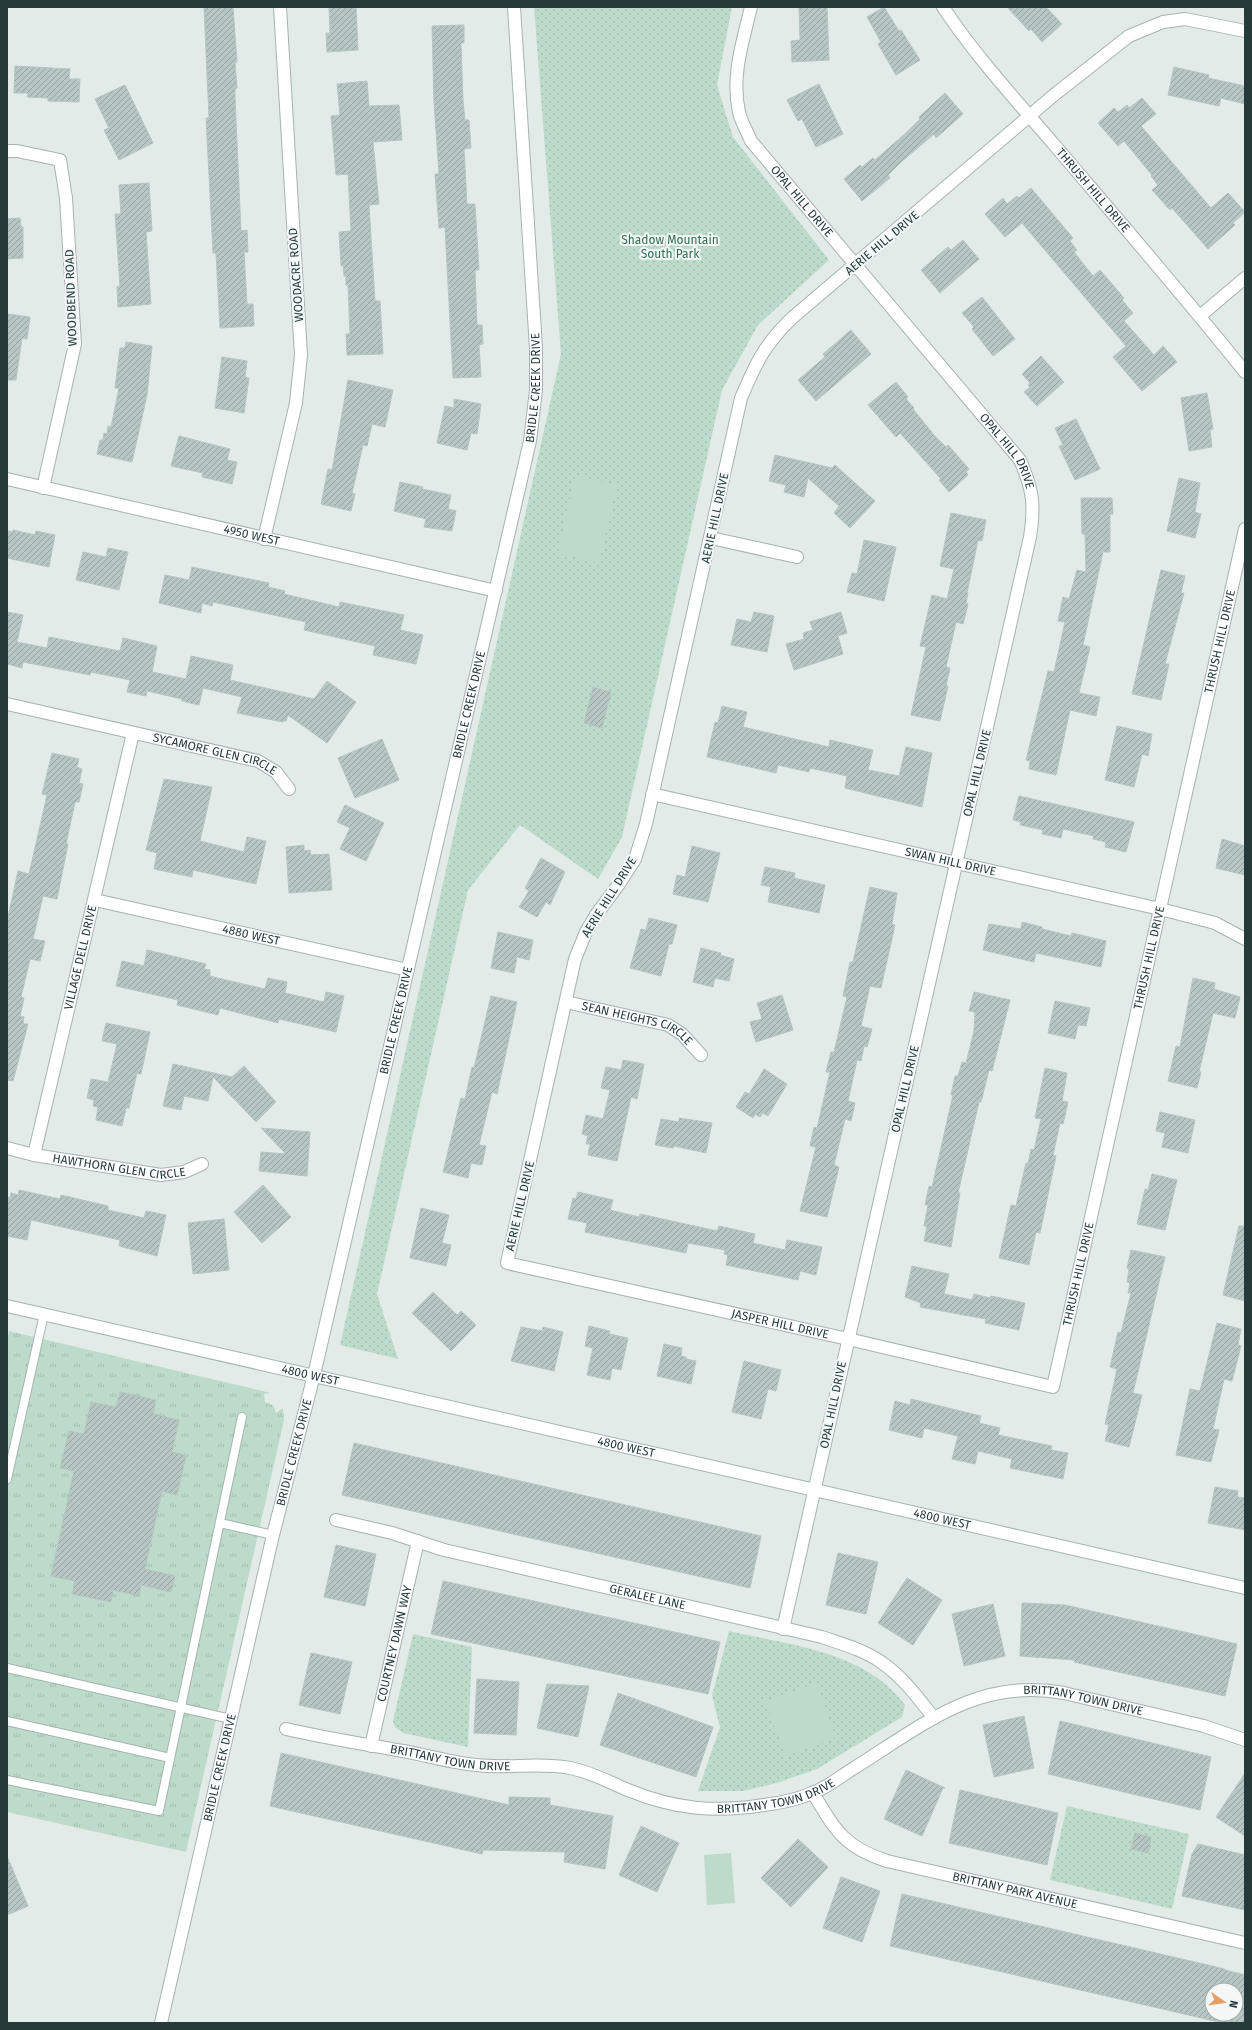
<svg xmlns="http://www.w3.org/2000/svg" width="1252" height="2030" font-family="'Fira Sans',sans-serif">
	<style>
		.grass { fill: url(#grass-tufts) }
		.park { fill: url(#park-dots) }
		.garden { fill: #bddbcb }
		.building { fill: url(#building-hatch); stroke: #b5c5c1; fill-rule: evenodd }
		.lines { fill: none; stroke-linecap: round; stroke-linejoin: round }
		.service-casing { stroke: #a6b3b1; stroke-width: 10 }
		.minor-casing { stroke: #a6b3b1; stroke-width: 14 }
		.tertiary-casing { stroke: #a6b3b1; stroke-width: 14 }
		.secondary-casing { stroke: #a2b6b3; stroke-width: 14 }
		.service { stroke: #fff; stroke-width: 8 }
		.minor { stroke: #fff; stroke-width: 12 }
		.tertiary { stroke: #fff; stroke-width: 12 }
		.secondary { stroke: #fff; stroke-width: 12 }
		.labels { text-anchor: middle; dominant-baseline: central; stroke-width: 4; stroke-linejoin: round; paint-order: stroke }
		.street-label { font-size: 12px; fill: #243b3a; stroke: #f3f8f7 }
		.park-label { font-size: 12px; fill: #316f55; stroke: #f3f8f7 }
	</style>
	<defs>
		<pattern id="grass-tufts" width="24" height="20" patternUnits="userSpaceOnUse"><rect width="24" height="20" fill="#bddbcb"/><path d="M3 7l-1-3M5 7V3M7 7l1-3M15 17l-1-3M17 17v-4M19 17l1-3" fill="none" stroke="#a2bdaf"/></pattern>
		<pattern id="park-dots" width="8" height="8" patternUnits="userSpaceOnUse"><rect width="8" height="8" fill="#bddbcb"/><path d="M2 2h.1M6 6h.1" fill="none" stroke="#a2bdaf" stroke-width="1.8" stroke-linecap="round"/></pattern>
		<pattern id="building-hatch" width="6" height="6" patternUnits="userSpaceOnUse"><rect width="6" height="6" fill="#b8c6c3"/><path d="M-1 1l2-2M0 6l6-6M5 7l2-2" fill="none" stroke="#95a29f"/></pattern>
	</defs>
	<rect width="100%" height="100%" fill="#e3ebe9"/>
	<path class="grass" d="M9,1331L271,1393L264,1394L265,1402L273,1405L276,1413L283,1408L284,1420L186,1852L7,1812V1342Z"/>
	<path class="park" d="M534,7H732L717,85L733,137L829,260L758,325L722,390L622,837L598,879L520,825L468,890L377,1294L398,1359L340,1345L561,354Z
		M729,1631C789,1645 866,1651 905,1705L902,1717L817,1769L777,1783L743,1791H698L720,1727L712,1696Z
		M413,1634L472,1647L468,1747L403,1733L395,1727L393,1721Z
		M1067,1806L1189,1834L1172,1909L1050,1880Z"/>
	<path class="garden" d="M575,476L617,485L599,563L558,553Z
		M816,1683L836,1737L786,1756L765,1702Z
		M731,1853L735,1903L707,1905L704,1855Z"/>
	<path class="building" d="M204,7H233L237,62L235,63L237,88L235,89V98L241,231L247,230L248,252H244L247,304H253L254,326L220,328L216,253H213L209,175L206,118H209Z
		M329,7H356L358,50L327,52L326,33H330Z
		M799,7H827L829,60L792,62L791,41L800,40Z
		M884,7L899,31L901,30L920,60L896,75L878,44L881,42L867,17Z
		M1007,7H1046L1062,24L1042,42L1031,29L1029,31Z
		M464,25V43H461L463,100L465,120H469L471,148L464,149L467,204H475L479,270H475L477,325H482L483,344L479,345L481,377L453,378L445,227L439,228L435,174H439L434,102L432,26Z
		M15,66L70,69L69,79H80L79,102L48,101V98L27,97L28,93H14Z
		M1174,67L1209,75L1208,78L1245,86V104L1221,98L1219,106L1168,95Z
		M367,81L369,106L399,105L402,140L373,142L379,204L369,205L375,301H380L383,354L347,355L346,334H350L348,285H346V276H344L343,265L341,266L339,232L351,231L348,174L336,175L331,116L340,115L337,84Z
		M819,84L843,134L816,147L802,119L798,121L787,100Z
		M125,85L153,143L119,160L104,130L109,128L95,99Z
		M945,93L963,114L936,138L934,134L900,163L888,175L890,178L862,201L844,179L860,165L862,167L873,158L875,160L907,132L920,119L919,117Z
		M1142,98L1156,114L1141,126L1211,208L1228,193L1245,212L1233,223L1235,225L1208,249L1172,208L1170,210L1152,190L1158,185L1151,176L1152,175L1124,141L1118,146L1098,123L1114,108L1118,112L1127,105L1129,108Z
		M149,183L152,231L146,232L151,304L118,307L117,287L120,286L115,214H121L119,185Z
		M1031,188L1073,238L1070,241L1077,250L1074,252L1093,276L1100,270L1124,298L1122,300L1133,313L1124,321L1154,355L1163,346L1177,362L1142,391L1113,357L1126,346L1022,223L1005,237L985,214L1003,198L1007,204L1017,196L1019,198Z
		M20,218L21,227H23V258L7,259V219Z
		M963,240L979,259L940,293L921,270L948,247L951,250Z
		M982,297L1015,339L993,356L972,329L974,327L962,313Z
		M7,314L30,317L27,339L22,338L16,380H7Z
		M851,330L871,354L816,401L798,380L825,357L823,354Z
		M126,342L152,346L147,395L132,462L97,454L100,440H103L104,433L107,434L108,426L111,427L119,388H115L120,348H125Z
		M1041,356L1064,382L1037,406L1024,392L1030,387L1028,385L1030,383L1022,374Z
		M222,357L247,361L245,377L249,378L244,413L215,408Z
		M348,380L393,390L385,427L372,424L367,446L363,445L352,493L355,494L351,511L321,504L328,469L332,470Z
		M896,382L908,397L906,399L914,408L913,409L934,435L946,447L948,445L969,469L966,472L968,475L949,492L939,480L941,479L900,433L896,437L868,405Z
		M1207,393L1213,429L1210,430L1212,447L1189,451L1181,398Z
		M454,399L481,404L477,434L471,433L467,450L437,443L445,406L454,408Z
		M1076,419L1100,469L1075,480L1059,446L1063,445L1055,428Z
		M179,436L230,449L227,460L237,462L232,484L202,477L203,473L171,466Z
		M775,455L832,468L835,465L875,501L850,528L834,513L839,506L808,478L804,497L784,492L786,485L769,481Z
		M1179,478L1200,483L1195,512L1201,514L1195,538L1167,531Z
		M400,482L423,487L422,489L451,495L448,509L456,511L452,531L424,527L426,519L394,511Z
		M1081,498H1112L1113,514H1110V552H1103L1083,645L1090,647L1079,693L1100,697L1096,716L1070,710L1056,775L1029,769L1030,761L1026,760L1048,671L1054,672L1065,622L1058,621L1063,597L1069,599L1077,570L1086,572L1085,534H1082Z
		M951,513L986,520L982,541L978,540L967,593H968L966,603L968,604L963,624L956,622L946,667L950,668L946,686H948L940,721L911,715L926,647L920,646L932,595L947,599L954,569L940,566Z
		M13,530L35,535L36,531L55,535L49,567L7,558V531L13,532Z
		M864,540L896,547L884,601L847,592L852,573L857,574Z
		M108,548L128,552L119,590L76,580L83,552L106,557Z
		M192,567L269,583L268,587L285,591L284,594L339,607L340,602L404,615L400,630L423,635L416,664L373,655L375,646L304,630L306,622L213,602L212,606L202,603L201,613L159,603L165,575L189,580Z
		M1161,570L1185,576L1181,593H1184L1165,664H1169L1161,700L1132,694Z
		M7,612L23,615L17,642L47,648L49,637L120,651L123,638L157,646L152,672L186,679L191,656L233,665L230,680L314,699L327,681L356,702L327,743L288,715L286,721H283V722L237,713L242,697L203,688L199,705L182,701V699L147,691L146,696L127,692L130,680L91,672L90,675L23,662L22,668L7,664Z
		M754,612L774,616L767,652L731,645L737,619L751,622Z
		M841,612L847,633L838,636L843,654L794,670L786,644L804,639L803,633L813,630L810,622Z
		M593,687L611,692L602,728L584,723Z
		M722,706L747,712L743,727L829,747L830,740L873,750L868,770L899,776L906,747L932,753L922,807L845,788L847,776L810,768L809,772L778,765L776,773L707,757L715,722L718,723Z
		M1117,726L1152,734L1148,756L1142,754L1134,787L1105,780Z
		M382,739L399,780L355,798L338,758Z
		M52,753L79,759L77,767L82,769L79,783L83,784L79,802H75L66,844H68L57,899L43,896L33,939L45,941L40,961L30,959L21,997L24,998L20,1016L24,1017L23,1024H28L13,1081L7,1080V922L18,871L29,874L47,795L42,794Z
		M164,779L212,787L200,841L244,852L247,837L266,841L256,884L193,870L192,877L154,869L157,853L146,850Z
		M1019,796L1134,822L1126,852L1105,847L1106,842L1093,839L1094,836L1063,829L1061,838L1042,834L1043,830L1020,825L1021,822L1013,820Z
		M345,805L384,823L366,861L340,849L350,828L337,822Z
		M1222,839L1245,846V875L1216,868Z
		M304,845V851L310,850L311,855L329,854L332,890L289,893L286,847Z
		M692,846L720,853L708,902L673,894L677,875L685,877Z
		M541,858L565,872L550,905L546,902L537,917L519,907L529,891L525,888Z
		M765,867L795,873L794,878L825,885L819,913L768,902L771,887L761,885Z
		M870,887L897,893L892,924L895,925L881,988L870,986L861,1026L872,1029L867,1047L864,1046L861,1061L857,1060L848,1101L855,1103L851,1121L845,1119L834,1165L839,1167L827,1217L800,1211L816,1147L810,1146L814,1127L817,1128L830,1072H826L831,1052H834L847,997L843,996L850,962H853Z
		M649,918L677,925L672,944H669L661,976L630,968L641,929L646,930Z
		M1022,922L1042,927V929L1071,936L1072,933L1106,941L1101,967L1036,953L1034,962L983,950L989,924L1021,929Z
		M498,932L533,940L529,960L517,957L514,973L491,968Z
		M701,948L721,953L720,955L734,959L729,981L715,978L713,987L693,982Z
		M147,950L206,964L204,969L210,970V976L226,980L265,989L268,978L287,982L285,993L324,1002L326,992L344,996L336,1032L279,1019L278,1023L220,1008L218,1015L177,1005L178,1000L116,986L122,961L144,966Z
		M1193,978L1215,983L1214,989L1240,997L1235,1018L1213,1013L1199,1072H1201L1197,1088L1168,1081L1176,1046L1180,1047Z
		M974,992L1010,1000L992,1071L989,1070L981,1102H979L958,1193H960L951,1247L924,1241L927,1226H924L928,1205H925L929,1186L932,1187L953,1095H951L955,1076H958L962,1062L966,1063L974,1031L975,1012L969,1011Z
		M782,995L793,1030L756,1042L750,1022L762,1019L757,1003Z
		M491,996L517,1002L497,1094L492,1092L479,1145L486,1146L482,1165L471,1163L468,1178L443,1172L461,1098L465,1099L472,1067L474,1068Z
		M1055,1001L1090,1008L1086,1026L1078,1025L1075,1039L1048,1033Z
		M106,1023L150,1032L141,1074L137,1073L129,1108H126L122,1126L96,1120L98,1107L93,1106L94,1100L87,1098L91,1079L108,1082L117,1044L102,1041Z
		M623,1060L644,1064L637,1099L631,1097L617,1161L588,1155L590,1144H586L588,1136L582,1134L586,1115L603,1119L610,1090L601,1088L606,1067L621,1070Z
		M173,1064L232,1077L244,1066L276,1102L256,1122L213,1077L208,1101L184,1096L181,1110L163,1106Z
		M1045,1068L1067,1073L1062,1101L1068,1102L1063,1124L1060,1123L1053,1155L1056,1156L1040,1233L1036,1232L1029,1265L999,1258L1011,1205L1016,1206L1026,1163L1028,1164L1031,1149L1034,1150L1041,1119L1035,1118Z
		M764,1069L787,1084L768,1116L763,1113L760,1117L755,1114L753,1118L736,1107L745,1092L749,1094Z
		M1160,1112L1195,1120L1188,1153L1162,1147L1165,1133L1156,1131Z
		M679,1118L712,1123L706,1153L674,1146L673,1148L655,1145L661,1119L679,1122Z
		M261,1128L310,1132L307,1176L259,1171L261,1152L286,1154Z
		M1152,1174L1177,1180L1165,1230L1137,1224L1145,1189L1148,1190Z
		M263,1185L291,1217L262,1243L234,1212Z
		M19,1190L60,1199L61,1195L108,1206V1210L144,1218L146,1211L166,1215L157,1256L119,1246L120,1240L31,1220L27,1240L7,1236V1197L10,1198L11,1193L18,1195Z
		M578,1192L613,1200L610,1210L639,1217L640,1214L717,1231L719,1226L755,1234L753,1243L785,1250L787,1240L822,1247L816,1275L800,1271L798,1280L726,1265L728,1255L724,1254L725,1250L688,1243L686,1253L585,1232L587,1223L568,1219L573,1198L576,1199Z
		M421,1208L449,1215L442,1243L451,1245L446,1266L410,1258Z
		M224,1219L229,1270L193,1274L188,1223Z
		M1239,1226H1245V1301L1223,1295Z
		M1131,1250L1165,1257L1133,1393L1142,1395L1129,1447L1105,1441L1109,1425L1105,1424L1117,1369L1110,1367L1118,1332L1121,1333L1131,1293H1128L1130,1283L1127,1282L1129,1269L1127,1268Z
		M912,1266L949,1274L944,1294L972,1300L974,1294L990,1298L991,1296L1025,1303L1019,1330L985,1323L986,1319L920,1307L921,1303L905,1297Z
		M433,1292L457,1315L461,1311L476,1325L451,1351L412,1313Z
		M1217,1323L1241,1329L1238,1345L1241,1346L1232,1381L1224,1379L1213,1429L1219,1430L1211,1462L1176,1455L1190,1389L1200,1391Z
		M589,1326L610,1331L609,1334L628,1338L621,1370L612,1368L610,1380L587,1375L593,1348L585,1346Z
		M521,1327L542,1331L543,1327L563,1332L554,1371L511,1361Z
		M664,1344L682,1348L681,1356L686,1357V1359L696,1361L691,1384L657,1376Z
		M744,1361L781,1370L776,1391L768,1389L761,1419L732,1412Z
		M120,1392L156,1400L153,1414L179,1420L172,1452L186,1455L177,1495L162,1491L145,1569L175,1576L171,1592L141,1585L139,1596L113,1590L111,1602L72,1594L75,1581L51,1576L74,1471L60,1468L69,1431L84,1434L91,1402L116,1407Z
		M911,1399L981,1416L979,1423L1000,1428L998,1435L1052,1446L1051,1450L1068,1453L1063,1479L1010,1468L1012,1459L978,1451L975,1464L952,1459L958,1436L924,1428L922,1438L889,1430L895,1401L910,1405Z
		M354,1443L761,1536L750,1588L342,1495Z
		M1215,1487L1238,1491L1237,1497L1245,1498V1530L1208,1523Z
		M336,1545L376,1554L365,1606L324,1597Z
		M838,1553L878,1562L866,1614L826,1605Z
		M907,1578L942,1600L913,1645L878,1623Z
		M443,1581L720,1642L708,1694L431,1634Z
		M1022,1603L1065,1605L1237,1644L1225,1696L1074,1662L1075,1660L1020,1656Z
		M993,1604L1005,1656L964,1666L952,1614Z
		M311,1653L352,1662L340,1714L299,1705Z
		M477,1679L519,1682L516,1735L474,1733Z
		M547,1684L589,1686L578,1737L537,1728Z
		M618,1693L713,1727L696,1777L600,1745Z
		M1024,1716L1034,1768L994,1777L983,1725Z
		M1060,1721L1211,1757L1200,1810L1048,1774Z
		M281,1753L509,1805V1797L550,1798V1805L613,1816L605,1869L564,1862L565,1852L483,1850L482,1854L270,1806Z
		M906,1770L945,1788H943L922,1836L884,1819Z
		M1245,1773V1836L1216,1817Z
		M960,1790L1058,1813L1047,1865L949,1843Z
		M641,1826L679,1843L657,1892L619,1875Z
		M1135,1833L1151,1837L1148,1853L1131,1849Z
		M798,1839L828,1867L791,1907L761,1878Z
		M1198,1844L1245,1855V1910L1182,1896L1192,1854Z
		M7,1856L28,1906L7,1915Z
		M841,1877L880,1891L862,1942L823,1928Z
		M902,1894L1225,1969V1970L1245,1975V2023H1223L890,1946ZM1212,1990H1236V2014H1212Z"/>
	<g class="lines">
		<defs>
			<path id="service" d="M7,1479L44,1314
				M220,1523L273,1535
				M7,1668L231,1719
				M7,1721L170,1758
				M7,1780L159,1811L242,1417"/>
			<g id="minor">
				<path id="s1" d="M751,7C743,41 731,76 739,112C741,122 747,131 751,141L1020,460C1033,489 1035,506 1030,537L783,1629"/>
				<path id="s2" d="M943,7C976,57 1018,102 1057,148C1120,222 1184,296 1245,372"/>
				<path id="s3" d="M1245,31L1185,19L1163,22L1129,36L1054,95L792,318C764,345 756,363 741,398L646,824L635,859L619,884L596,915L586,932L575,959L507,1263L848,1339L1053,1387L1245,529"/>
				<path d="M7,151H17L60,160L66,198L75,344L43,488"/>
				<path d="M1200,316L1245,278"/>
				<path id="s4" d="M7,479L496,591"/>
				<path d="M711,538L797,557"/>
				<path d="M264,539L296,403L301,355L280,7"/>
				<path id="s5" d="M7,704L258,761L276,772L289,789"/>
				<path id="s6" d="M652,794L1160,909L1215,923L1245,939"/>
				<path id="s7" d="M95,900L408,970"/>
				<path id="s8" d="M566,1002L668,1025L682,1034L701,1055"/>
				<path id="s9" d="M7,1148L34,1155L161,1175L184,1172L202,1164"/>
				<path id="s10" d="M34,1155L133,733"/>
				<path id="s11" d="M336,1520L392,1533L444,1550L822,1637C842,1644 864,1650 881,1662C903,1677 918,1698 934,1718"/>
				<path id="s12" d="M286,1729C325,1738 364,1744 403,1751C427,1755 451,1763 476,1765C507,1769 540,1762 570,1768C591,1772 609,1782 628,1790C674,1809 715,1813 764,1805C780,1803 797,1800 812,1793C827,1788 841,1776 854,1768C923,1725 978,1677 1064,1693L1204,1726L1245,1740"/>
				<path id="s13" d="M371,1746L418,1541"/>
				<path id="s14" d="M813,1793C836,1831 844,1847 887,1861L1245,1943"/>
				<path id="s15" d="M161,2023L273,1535L314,1375"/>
			</g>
			<g id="tertiary">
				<path id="s16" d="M314,1375L530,441L536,390V348L514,7"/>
			</g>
			<g id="secondary">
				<path id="s17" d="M7,1306L1245,1588"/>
			</g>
		</defs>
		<use href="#service" class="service-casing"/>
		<use href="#minor" class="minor-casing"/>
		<use href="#tertiary" class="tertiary-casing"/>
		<use href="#secondary" class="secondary-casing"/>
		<use href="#service" class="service"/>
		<use href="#minor" class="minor"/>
		<use href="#tertiary" class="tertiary"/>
		<use href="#secondary" class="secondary"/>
	</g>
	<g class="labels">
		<g class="street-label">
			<text stroke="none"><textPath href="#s2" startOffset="237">THRUSH HILL DRIVE</textPath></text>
			<text stroke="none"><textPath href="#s1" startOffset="217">OPAL HILL DRIVE</textPath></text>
			<text transform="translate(882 243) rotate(-40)">AERIE HILL DRIVE</text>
			<text transform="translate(296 275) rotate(-94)">WOODACRE ROAD</text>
			<text transform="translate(71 298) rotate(-92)">WOODBEND ROAD</text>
			<text stroke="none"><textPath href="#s16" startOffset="1012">BRIDLE CREEK DRIVE</textPath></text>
			<text stroke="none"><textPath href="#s1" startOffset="541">OPAL HILL DRIVE</textPath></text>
			<text transform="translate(715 518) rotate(-78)">AERIE HILL DRIVE</text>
			<text stroke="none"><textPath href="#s4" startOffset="251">4950 WEST</textPath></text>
			<text stroke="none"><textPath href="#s3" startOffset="2881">THRUSH HILL DRIVE</textPath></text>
			<text stroke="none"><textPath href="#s16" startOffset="688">BRIDLE CREEK DRIVE</textPath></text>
			<text stroke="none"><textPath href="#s5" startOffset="214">SYCAMORE GLEN CIRCLE</textPath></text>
			<text transform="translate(977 773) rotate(-77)">OPAL HILL DRIVE</text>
			<text stroke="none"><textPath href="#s6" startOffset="306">SWAN HILL DRIVE</textPath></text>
			<text transform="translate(609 897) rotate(-58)">AERIE HILL DRIVE</text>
			<text stroke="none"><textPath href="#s7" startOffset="160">4880 WEST</textPath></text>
			<text stroke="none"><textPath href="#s10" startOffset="203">VILLAGE DELL DRIVE</textPath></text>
			<text stroke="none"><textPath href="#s3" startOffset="2557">THRUSH HILL DRIVE</textPath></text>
			<text stroke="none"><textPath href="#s16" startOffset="364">BRIDLE CREEK DRIVE</textPath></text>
			<text stroke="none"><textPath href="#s8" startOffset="75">SEAN HEIGHTS CIRCLE</textPath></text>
			<text transform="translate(905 1089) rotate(-77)">OPAL HILL DRIVE</text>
			<text stroke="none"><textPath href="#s9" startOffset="114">HAWTHORN GLEN CIRCLE</textPath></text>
			<text transform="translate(520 1206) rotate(-77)">AERIE HILL DRIVE</text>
			<text stroke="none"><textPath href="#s3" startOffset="2233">THRUSH HILL DRIVE</textPath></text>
			<text stroke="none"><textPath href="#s3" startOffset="1837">JASPER HILL DRIVE</textPath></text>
			<text stroke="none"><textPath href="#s17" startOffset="311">4800 WEST</textPath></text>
			<text transform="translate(833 1405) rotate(-78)">OPAL HILL DRIVE</text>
			<text stroke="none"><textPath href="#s17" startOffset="635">4800 WEST</textPath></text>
			<text stroke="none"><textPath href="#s15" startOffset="586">BRIDLE CREEK DRIVE</textPath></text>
			<text stroke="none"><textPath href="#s17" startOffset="959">4800 WEST</textPath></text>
			<text stroke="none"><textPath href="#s11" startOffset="321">GERALEE LANE</textPath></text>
			<text stroke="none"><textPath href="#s13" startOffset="105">COURTNEY DAWN WAY</textPath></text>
			<text stroke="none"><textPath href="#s12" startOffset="837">BRITTANY TOWN DRIVE</textPath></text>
			<text stroke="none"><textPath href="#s12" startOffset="167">BRITTANY TOWN DRIVE</textPath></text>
			<text stroke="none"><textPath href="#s15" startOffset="262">BRIDLE CREEK DRIVE</textPath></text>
			<text stroke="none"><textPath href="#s12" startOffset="502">BRITTANY TOWN DRIVE</textPath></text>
			<text stroke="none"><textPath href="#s14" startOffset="235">BRITTANY PARK AVENUE</textPath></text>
		</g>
		<g class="park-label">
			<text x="670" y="240">Shadow Mountain<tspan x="670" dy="14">South Park</tspan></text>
		</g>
	</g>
	<rect width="1252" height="2030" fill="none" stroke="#243b3a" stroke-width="16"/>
	<g transform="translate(1224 2002) rotate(103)"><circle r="19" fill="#f3f8f7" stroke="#a0acab"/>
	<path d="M0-3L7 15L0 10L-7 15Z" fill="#e79e65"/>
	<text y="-6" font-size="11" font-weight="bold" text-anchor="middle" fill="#243b3a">N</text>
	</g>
</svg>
